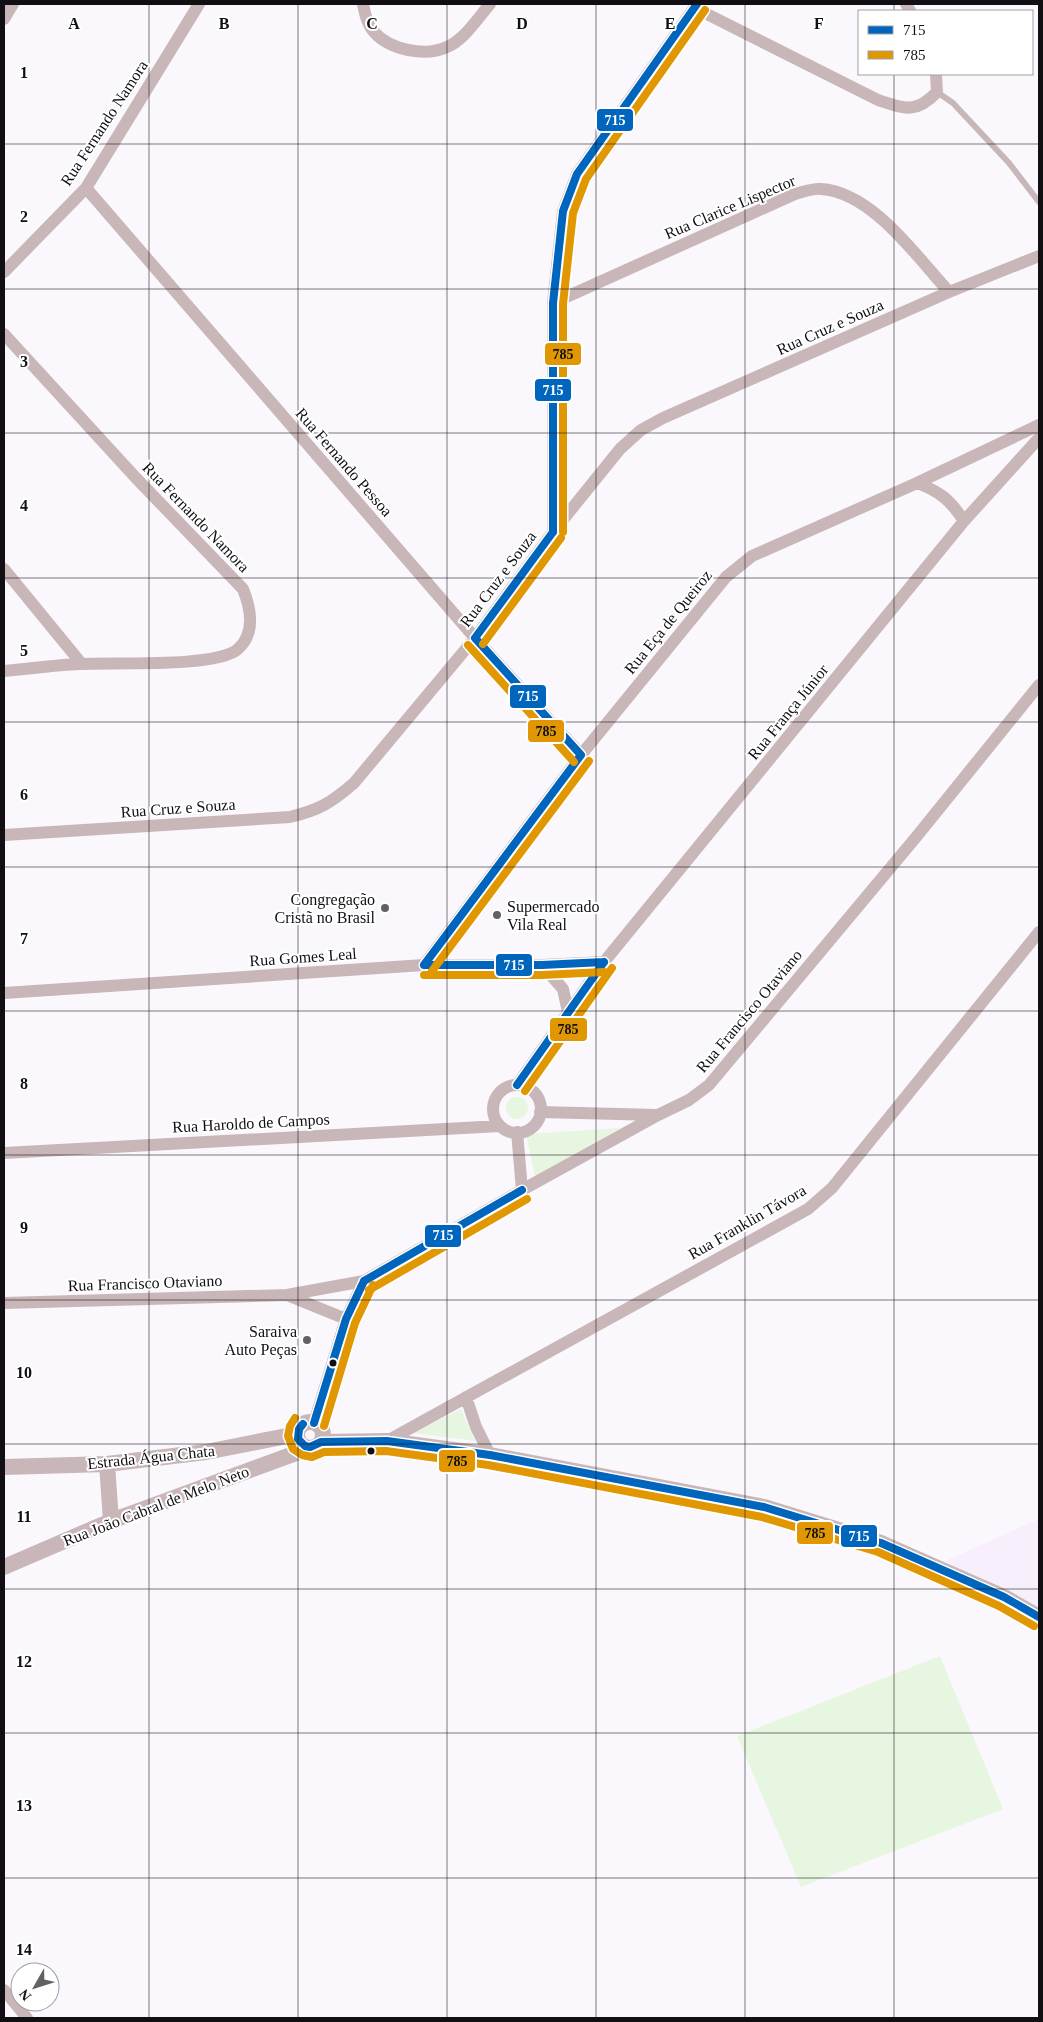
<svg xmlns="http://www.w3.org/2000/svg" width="1043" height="2022" font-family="'Times New Roman',serif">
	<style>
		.built { fill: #f7effc }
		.green { fill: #e6f6e0 }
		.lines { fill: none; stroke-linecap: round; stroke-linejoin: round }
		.service { stroke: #c9b6b8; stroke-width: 6 }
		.minor { stroke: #c9b6b8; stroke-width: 12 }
		.tertiary { stroke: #c9b6b8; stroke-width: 16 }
		.bus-1-casing { stroke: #fff; stroke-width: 11 }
		.bus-2-casing { stroke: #fff; stroke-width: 11 }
		.bus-1 { stroke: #0065bd; stroke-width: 8 }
		.bus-2 { stroke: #e09702; stroke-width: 8 }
		.grid { fill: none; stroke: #110f13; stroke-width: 1; stroke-opacity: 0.55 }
		.poi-dot { fill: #636165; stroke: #fff; stroke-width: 2 }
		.bus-dot { fill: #110f13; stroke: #fff; stroke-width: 2 }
		.labels { text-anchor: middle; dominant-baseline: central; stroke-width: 4; stroke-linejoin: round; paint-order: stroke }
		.street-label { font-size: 16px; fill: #110f13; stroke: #fff }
		.poi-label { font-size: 16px; fill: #110f13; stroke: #fff; text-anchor: end }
		.grid-label { font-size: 16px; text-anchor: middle; font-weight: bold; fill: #110f13; stroke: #fff; stroke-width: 4; stroke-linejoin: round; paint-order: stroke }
		.line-badge { stroke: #fff; stroke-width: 2 }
		.badge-label { font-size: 14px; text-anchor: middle; font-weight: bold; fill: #fff }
		.pale-badge-label { font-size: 14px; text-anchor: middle; font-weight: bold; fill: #111 }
	</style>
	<rect width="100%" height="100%" fill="#fbf8fd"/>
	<path class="built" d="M1039,1519V1611L945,1561Z"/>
	<path class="green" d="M506 1108a11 11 0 1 1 22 0a11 11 0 1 1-22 0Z
		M621,1128L535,1177L526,1134Z
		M461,1409L475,1441L413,1433Z
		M940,1656L1003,1809L801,1887L737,1736Z"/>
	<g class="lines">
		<path class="service" d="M937,92L953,103L1009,163L1039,202"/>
		<path class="minor" d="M363,4C365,14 367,24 374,32C390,50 425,57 447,47C464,40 478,18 490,4
			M906,4L910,11
			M695,8L878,100C905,109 916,114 937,92L936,74
			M4,19L13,4
			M86,188L475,638L581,755
			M4,272L86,188L199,4
			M553,303L795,194C803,192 813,188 821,189C872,192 917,257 949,292
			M4,334L136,478L243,589C251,609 256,633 238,649C217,668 111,662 80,664C54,665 29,669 4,671
			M917,483C941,492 950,500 964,521
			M553,532V303L563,211L577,174L697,4
			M4,569L81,663
			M4,835L290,817C319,810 331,803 354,783L475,638L553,532L620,449L641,430L663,418L949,292L1039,256
			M424,965L581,755L726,577L752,556L917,483L1039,425
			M542,965L563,989L568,1012
			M4,993L424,965H542L604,962
			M517,1085L604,962L964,521L1039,438
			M493 1109a24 24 0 1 1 48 0a24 24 0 1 1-48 0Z
			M540,1112L658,1115
			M517,1132L522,1190
			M4,1153L500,1126
			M287,1295L346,1319
			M4,1303L287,1295L364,1281L522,1190L658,1115L689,1100L709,1085L917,836L1039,685
			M466,1397L476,1427L490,1455
			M314,1423L346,1319L364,1281
			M387,1441L808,1209L832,1188L1039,932
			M4,1990L27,2018"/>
		<path class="tertiary" d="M297 1435a13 13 0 1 1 26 0a13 13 0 1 1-26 0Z
			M321,1442L387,1441L490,1455L764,1507L881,1543L1004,1597L1039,1617
			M107,1464L111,1521
			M4,1467L107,1464L206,1452L297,1434
			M4,1567L111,1521L310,1448"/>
		<defs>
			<path id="bus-1" d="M553,532V303L563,211L577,174L697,4
				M475,638L581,755
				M475,638L553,532
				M424,965L581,755
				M424,965H542L604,962
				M517,1085L604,962
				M364,1281L522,1190
				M314,1423L346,1319L364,1281
				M303,1424L299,1429L298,1439L305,1446L310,1447L321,1442L387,1441L490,1455L764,1507L881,1543L1004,1597L1039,1617"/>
			<path id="bus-2" d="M563,532V304L573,213L586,179L705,10
				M483,644L561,538
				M468,645L574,762
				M432,971L589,761
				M424,975H542L604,972
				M525,1091L612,968
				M369,1290L527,1199
				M295,1418L290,1426L288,1436L293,1449L302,1455L312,1457L324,1452L386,1451L488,1465L762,1517L878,1552L999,1606L1034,1626
				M324,1426L355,1323L373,1285"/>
		</defs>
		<use href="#bus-1" class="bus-1-casing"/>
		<use href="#bus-2" class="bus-2-casing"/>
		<use href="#bus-1" class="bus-1"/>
		<use href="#bus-2" class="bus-2"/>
	</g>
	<path class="grid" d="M149,4V2018M298,4V2018M447,4V2018M596,4V2018M745,4V2018M894,4V11M894,74V2018M4,144H1039M4,289H1039M4,433H1039M4,578H1039M4,722H1039M4,867H1039M4,1011H1039M4,1155H1039M4,1300H1039M4,1444H1039M4,1589H1039M4,1733H1039M4,1878H1039"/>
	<g class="poi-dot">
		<circle cx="385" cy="908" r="5"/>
		<circle cx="497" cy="915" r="5"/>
		<circle cx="307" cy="1340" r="5"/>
	</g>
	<g class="bus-dot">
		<circle cx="333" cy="1363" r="4.5"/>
		<circle cx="371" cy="1451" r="4.5"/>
	</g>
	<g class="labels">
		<g class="street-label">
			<text transform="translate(104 123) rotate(-57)">Rua Fernando Namora</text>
			<text transform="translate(730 207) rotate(-23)">Rua Clarice Lispector</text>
			<text transform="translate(830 327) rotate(-24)">Rua Cruz e Souza</text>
			<text transform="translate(344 462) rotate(49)">Rua Fernando Pessoa</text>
			<text transform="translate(196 517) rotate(46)">Rua Fernando Namora</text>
			<text transform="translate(498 579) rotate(-53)">Rua Cruz e Souza</text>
			<text transform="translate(668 622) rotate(-51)">Rua Eça de Queiroz</text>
			<text transform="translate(788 712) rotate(-51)">Rua França Júnior</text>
			<text transform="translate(178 808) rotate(-4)">Rua Cruz e Souza</text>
			<text transform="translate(303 957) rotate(-4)">Rua Gomes Leal</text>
			<text transform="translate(749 1011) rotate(-50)">Rua Francisco Otaviano</text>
			<text transform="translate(251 1123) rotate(-3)">Rua Haroldo de Campos</text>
			<text transform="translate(747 1222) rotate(-30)">Rua Franklin Távora</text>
			<text transform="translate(145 1283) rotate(-2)">Rua Francisco Otaviano</text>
			<text transform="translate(151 1457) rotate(-6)">Estrada Água Chata</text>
			<text transform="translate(156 1506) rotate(-21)">Rua João Cabral de Melo Neto</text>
		</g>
		<g class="poi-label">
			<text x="375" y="899">Congregação<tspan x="375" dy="18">Cristã no Brasil</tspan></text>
			<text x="507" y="906" text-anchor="start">Supermercado<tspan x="507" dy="18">Vila Real</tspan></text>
			<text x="297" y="1331">Saraiva<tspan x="297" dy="18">Auto Peças</tspan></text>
		</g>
	</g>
	<g class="grid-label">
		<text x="74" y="29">A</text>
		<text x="224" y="29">B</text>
		<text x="372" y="29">C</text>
		<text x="522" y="29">D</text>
		<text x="670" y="29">E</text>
		<text x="819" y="29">F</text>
		<text x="24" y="78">1</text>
		<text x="24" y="222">2</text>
		<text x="24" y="367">3</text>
		<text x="24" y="511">4</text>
		<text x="24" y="656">5</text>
		<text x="24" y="800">6</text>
		<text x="24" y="944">7</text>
		<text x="24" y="1089">8</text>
		<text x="24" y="1233">9</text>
		<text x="24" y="1378">10</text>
		<text x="24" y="1522">11</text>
		<text x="24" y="1667">12</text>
		<text x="24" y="1811">13</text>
		<text x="24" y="1955">14</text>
	</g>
	<g class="line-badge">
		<rect x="596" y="108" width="38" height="24" rx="5" fill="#0065bd"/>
		<rect x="544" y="342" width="38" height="24" rx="5" fill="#e09702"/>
		<rect x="534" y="378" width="38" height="24" rx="5" fill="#0065bd"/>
		<rect x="509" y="684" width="38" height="25" rx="5" fill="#0065bd"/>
		<rect x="527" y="719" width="38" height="24" rx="5" fill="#e09702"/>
		<rect x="495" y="953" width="38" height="24" rx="5" fill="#0065bd"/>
		<rect x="549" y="1017" width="39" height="25" rx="5" fill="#e09702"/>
		<rect x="424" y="1224" width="38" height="24" rx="5" fill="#0065bd"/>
		<rect x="438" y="1449" width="38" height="24" rx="5" fill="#e09702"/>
		<rect x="796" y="1521" width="38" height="24" rx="5" fill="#e09702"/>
		<rect x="840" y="1524" width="38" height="24" rx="5" fill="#0065bd"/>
	</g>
	<g class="badge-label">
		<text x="615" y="125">715</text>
		<text x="553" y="395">715</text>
		<text x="528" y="701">715</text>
		<text x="514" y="970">715</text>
		<text x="443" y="1240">715</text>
		<text x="859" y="1541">715</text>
	</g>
	<g class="pale-badge-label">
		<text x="563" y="359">785</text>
		<text x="546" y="736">785</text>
		<text x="568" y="1034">785</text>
		<text x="457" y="1466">785</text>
		<text x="815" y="1538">785</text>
	</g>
	<rect width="1043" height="2022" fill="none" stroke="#110f13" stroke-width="10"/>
	<rect x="858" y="10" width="175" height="65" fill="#ffffff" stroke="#a09fa1"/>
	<rect x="868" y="26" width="25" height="8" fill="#0065bd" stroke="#a09fa1"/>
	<text x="903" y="35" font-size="15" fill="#110f13">715</text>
	<rect x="868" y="51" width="25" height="8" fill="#e09702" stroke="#a09fa1"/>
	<text x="903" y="60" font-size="15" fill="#110f13">785</text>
	<g transform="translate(35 1987) rotate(231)"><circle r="24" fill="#ffffff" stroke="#a09fa1"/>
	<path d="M0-4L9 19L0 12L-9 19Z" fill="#636165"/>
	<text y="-8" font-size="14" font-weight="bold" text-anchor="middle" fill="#110f13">N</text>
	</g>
</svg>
